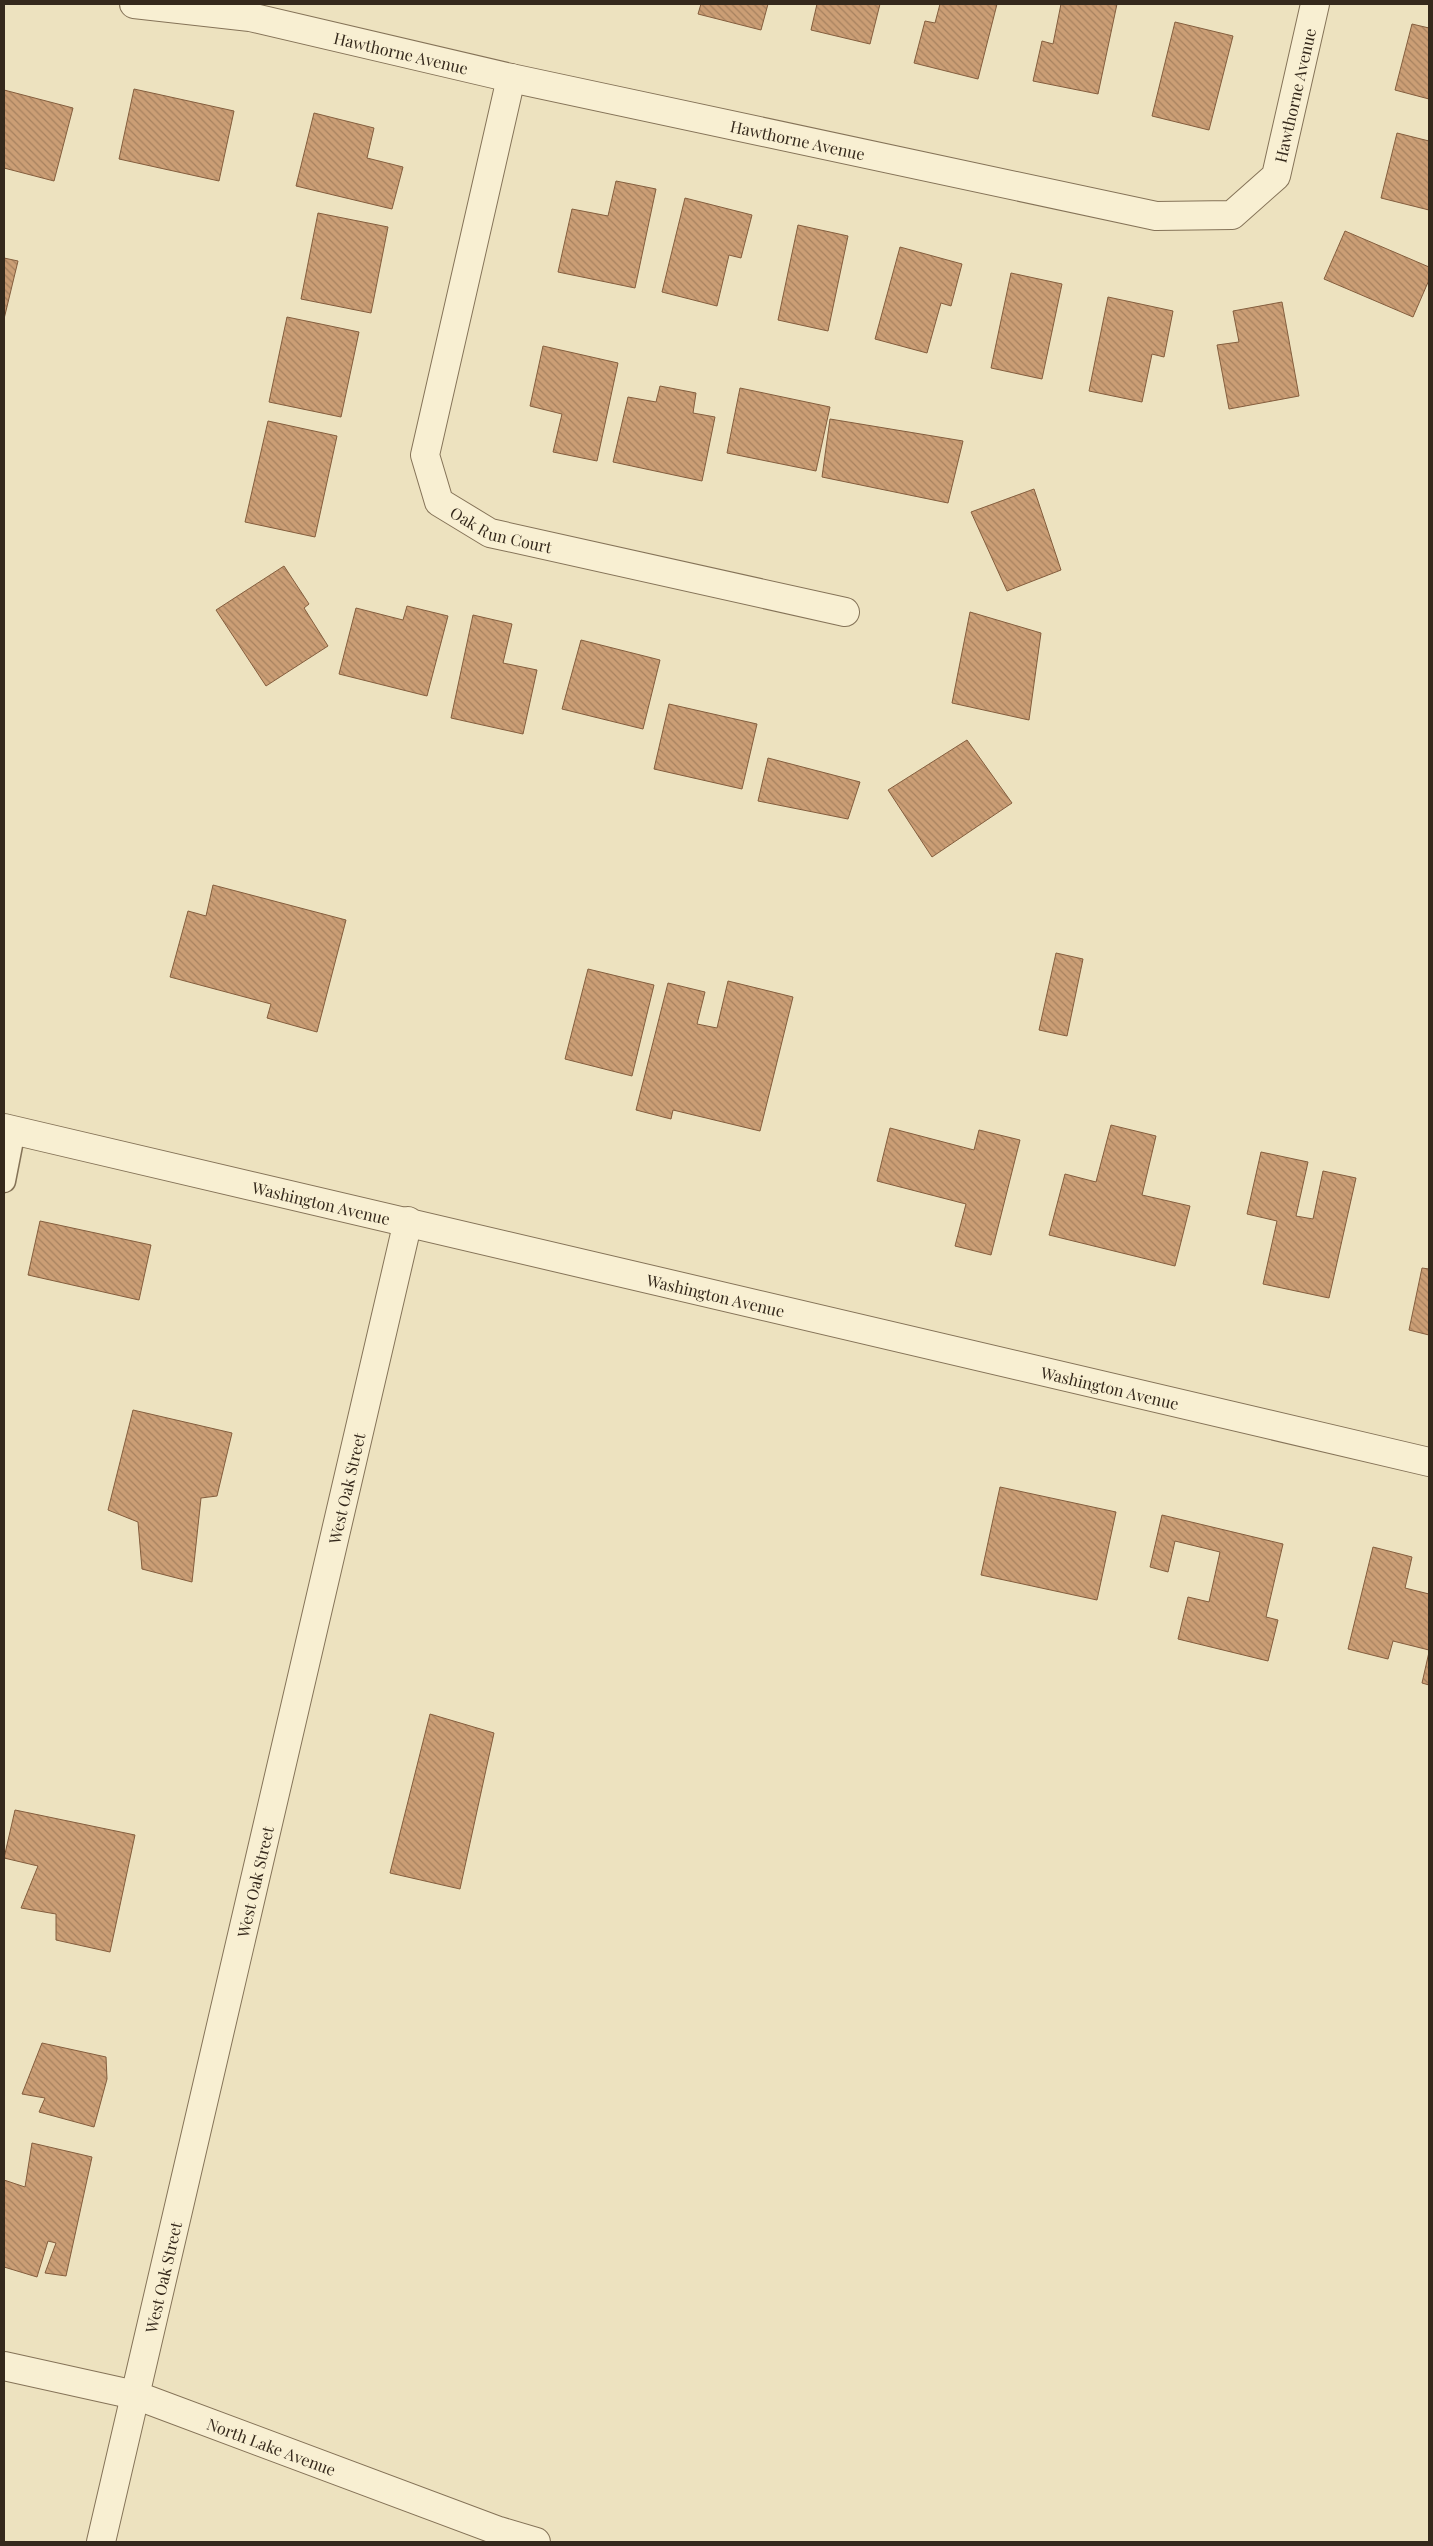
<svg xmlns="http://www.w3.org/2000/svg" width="1433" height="2546" font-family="'Playfair Display',serif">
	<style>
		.building { fill: url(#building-back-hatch); stroke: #845e3e }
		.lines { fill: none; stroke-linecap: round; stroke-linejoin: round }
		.lane-casing { stroke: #857358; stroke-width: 25 }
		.street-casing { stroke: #857358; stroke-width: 30 }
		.lane { stroke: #f8efd2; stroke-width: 22 }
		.street { stroke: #f8efd2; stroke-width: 28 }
		.labels { text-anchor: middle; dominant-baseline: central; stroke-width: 4; stroke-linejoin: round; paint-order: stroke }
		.street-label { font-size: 16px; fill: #35291c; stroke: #f5ecce }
	</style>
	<defs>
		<pattern id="building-back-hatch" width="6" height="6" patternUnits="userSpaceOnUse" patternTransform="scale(1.25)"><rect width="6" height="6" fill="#cb9e75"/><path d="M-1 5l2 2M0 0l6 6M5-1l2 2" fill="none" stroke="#a6815f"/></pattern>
	</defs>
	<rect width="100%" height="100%" fill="#ede2bf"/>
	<path class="building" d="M701,4H768L761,30L698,14Z
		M817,4H880L870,44L811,30Z
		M940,4H997L978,79L914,63L925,21L935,23Z
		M1061,4H1117L1098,94L1033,81L1042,41L1053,44Z
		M1175,22L1233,36L1209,130L1152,116Z
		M1412,24L1429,28V99L1395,90Z
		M134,89L234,111L219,181L119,159Z
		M4,90L73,108L54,181L4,168Z
		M314,113L374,128L367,158L403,167L392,209L296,186Z
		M1397,133L1429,141V210L1381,198Z
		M616,181L656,189L635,288L558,272L572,209L608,216Z
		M685,198L752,215L741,258L729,255L717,306L662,292Z
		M318,213L388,227L371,313L301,299Z
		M798,225L848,236L828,331L778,320Z
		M1345,231L1429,267V280L1413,317L1324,279Z
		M900,247L962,264L951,306L941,303L927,353L875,339Z
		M4,258L18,261L4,319Z
		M1011,273L1062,284L1042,379L991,368Z
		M1108,297L1173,311L1164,357L1152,354L1142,402L1089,391Z
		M1282,302L1299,396L1229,409L1217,345L1239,342L1233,311Z
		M287,317L359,332L341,417L269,402Z
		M543,346L618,363L597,461L553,452L562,414L530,406Z
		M660,386L696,393L693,413L715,417L702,481L613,462L628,397L656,402Z
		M740,388L830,407L816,471L727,453Z
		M830,419L963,441L948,503L822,477Z
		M268,421L337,436L315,537L245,522Z
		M1034,489L1061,570L1007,591L971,512Z
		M284,566L309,604L304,608L328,646L266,686L216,610Z
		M407,606L448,616L427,696L339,674L356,608L403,620Z
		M970,612L1041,633L1029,720L952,703Z
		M473,615L512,624L503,663L537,670L523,734L451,718Z
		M581,640L660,660L643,729L562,709Z
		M669,704L757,724L742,789L654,769Z
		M967,740L1012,803L932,857L888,790Z
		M768,758L860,782L848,819L758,801Z
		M213,885L346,920L317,1032L267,1018L271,1004L170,977L188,911L206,916Z
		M1056,953L1083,959L1067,1036L1039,1030Z
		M588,969L654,985L632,1076L565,1059Z
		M728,981L793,997L760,1131L673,1110L671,1119L636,1110L668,983L705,992L697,1024L717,1028Z
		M1111,1125L1156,1136L1142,1195L1190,1206L1175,1266L1049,1235L1065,1174L1096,1182Z
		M890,1128L974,1150L979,1130L1020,1140L991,1255L955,1246L966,1204L877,1181Z
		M1261,1152L1308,1162L1296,1216L1313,1219L1323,1171L1356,1178L1329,1298L1263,1284L1277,1221L1247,1214Z
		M40,1221L151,1245L139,1300L28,1275Z
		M1422,1268L1429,1269V1335L1409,1330Z
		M133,1410L232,1433L217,1496L201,1498L192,1582L142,1569L138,1522L108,1510Z
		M1000,1487L1116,1512L1097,1600L981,1575Z
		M1162,1515L1283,1544L1266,1617L1278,1620L1268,1661L1178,1639L1188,1597L1209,1602L1220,1552L1175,1541L1168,1572L1150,1567Z
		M1373,1547L1412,1557L1405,1588L1429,1594V1650L1393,1641L1388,1659L1348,1649Z
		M1429,1652V1685L1422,1683Z
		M430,1714L494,1733L460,1889L390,1873Z
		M15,1810L135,1835L110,1952L56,1940V1914L21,1908L38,1866L4,1858Z
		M42,2043L106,2057L107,2079L94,2127L39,2112L45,2098L22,2094Z
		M32,2143L92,2157L66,2276L45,2273L56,2243L48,2241L37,2277L4,2267V2180L25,2187Z"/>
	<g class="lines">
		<defs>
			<path id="lane" d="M4,1181L14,1130"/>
			<g id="street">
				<path id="s1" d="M134,4L250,17L511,78L1156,216L1232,215L1276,176L1315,4"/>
				<path id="s2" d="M511,78L425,455L439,502L490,533L845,612"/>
				<path id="s3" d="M4,1128L1429,1462"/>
				<path id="s4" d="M4,2366L135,2395L499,2531L536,2542"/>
				<path id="s5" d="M101,2542L408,1221"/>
			</g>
		</defs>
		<use href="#lane" class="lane-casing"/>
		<use href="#street" class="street-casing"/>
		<use href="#lane" class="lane"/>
		<use href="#street" class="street"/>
	</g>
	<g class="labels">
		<g class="street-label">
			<text stroke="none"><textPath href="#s1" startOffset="272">Hawthorne Avenue</textPath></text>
			<text stroke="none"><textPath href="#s1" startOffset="1262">Hawthorne Avenue</textPath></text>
			<text stroke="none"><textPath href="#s1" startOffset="678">Hawthorne Avenue</textPath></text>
			<text stroke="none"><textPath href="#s2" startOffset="505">Oak Run Court</textPath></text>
			<text stroke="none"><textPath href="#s3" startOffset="326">Washington Avenue</textPath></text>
			<text stroke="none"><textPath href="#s3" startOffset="731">Washington Avenue</textPath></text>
			<text stroke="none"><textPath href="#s3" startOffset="1136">Washington Avenue</textPath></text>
			<text stroke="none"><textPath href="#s5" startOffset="1082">West Oak Street</textPath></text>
			<text stroke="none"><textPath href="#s5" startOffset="678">West Oak Street</textPath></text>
			<text stroke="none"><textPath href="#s5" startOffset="272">West Oak Street</textPath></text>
			<text stroke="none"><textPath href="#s4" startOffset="280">North Lake Avenue</textPath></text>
		</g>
	</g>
	<rect width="1433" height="2546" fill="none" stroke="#35291c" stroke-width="10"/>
</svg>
